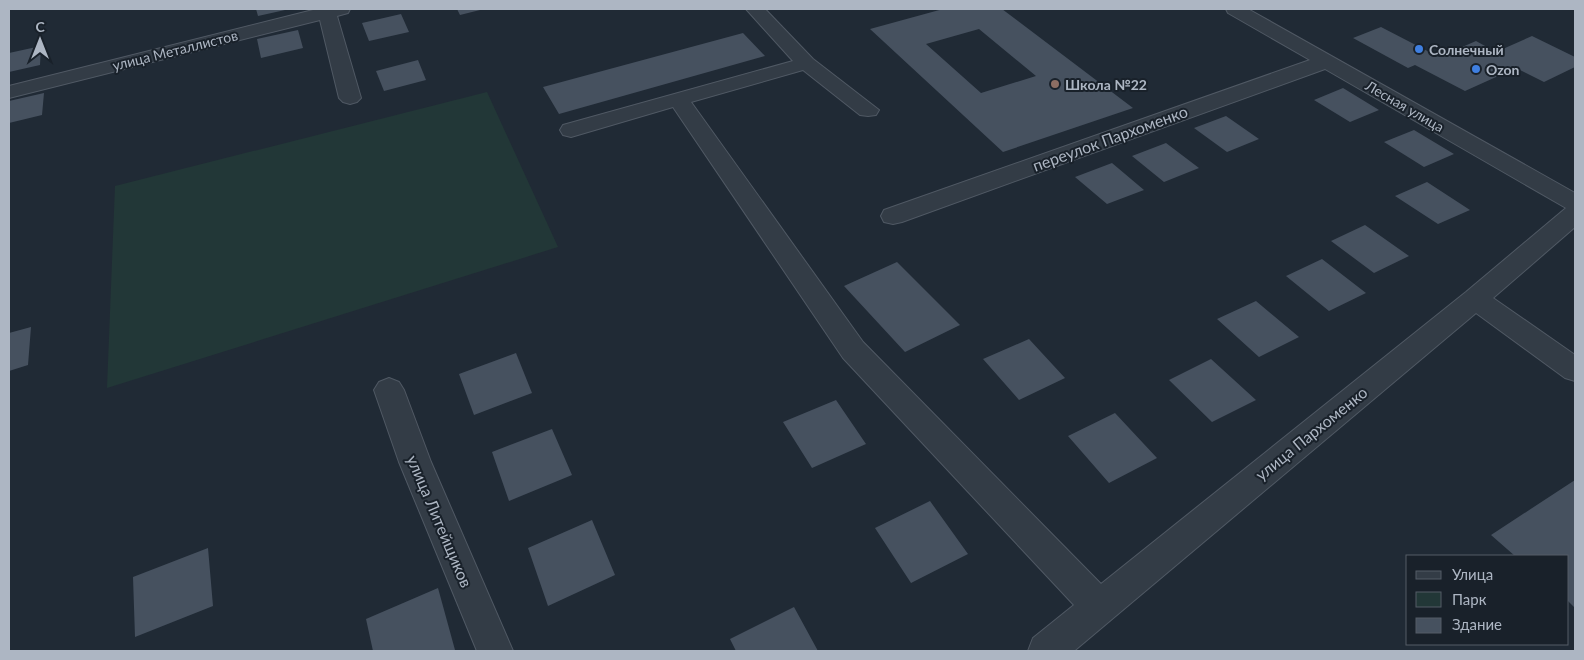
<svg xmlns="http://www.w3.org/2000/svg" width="1584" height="660" font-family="Lato,sans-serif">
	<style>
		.green { fill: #223737 }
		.building { fill: #46515f; fill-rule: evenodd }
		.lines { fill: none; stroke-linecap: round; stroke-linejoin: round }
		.minor-casing { stroke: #505964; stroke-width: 2 }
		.minor { fill: #333c46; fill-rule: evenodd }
		.shop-dot { fill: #3f7fe0; stroke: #19212a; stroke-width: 2 }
		.education-dot { fill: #8d6e63; stroke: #19212a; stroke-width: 2 }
		.labels { text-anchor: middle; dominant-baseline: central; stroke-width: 4; stroke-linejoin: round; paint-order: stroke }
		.far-poi-label { font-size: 14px; font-weight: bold; fill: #adb6c3; stroke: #19212a; text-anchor: start }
		.far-street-label { font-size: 14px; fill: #adb6c3; stroke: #19212a }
		.street-label { font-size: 16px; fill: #adb6c3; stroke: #19212a }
	</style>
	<rect width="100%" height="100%" fill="#202a35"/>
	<path class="green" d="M487,92L558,247L107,388L115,186Z"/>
	<path class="building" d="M256,9H285V10L258,16Z
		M457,9H484L460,15Z
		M943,9H1002L1133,108L1003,152L870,29ZM979,29L1036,76L981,93L926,44Z
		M401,14L409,32L369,41L362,23Z
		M1381,27L1439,57L1476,41L1496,52L1532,36L1575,57V67L1544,82L1516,68L1465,91L1415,65L1408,68L1353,38Z
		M298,30L303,48L261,58L257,39Z
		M743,33L765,56L559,114L543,87Z
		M41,46L40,65L9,72V53Z
		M418,60L426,80L384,91L376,71Z
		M1343,88L1379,110L1350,122L1314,100Z
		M44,93L42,115L9,123V101Z
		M1226,116L1259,139L1227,152L1194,128Z
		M1414,130L1454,154L1424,167L1384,142Z
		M1166,143L1199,168L1164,182L1132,156Z
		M1112,163L1144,190L1107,204L1075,177Z
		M1427,182L1470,210L1438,224L1395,196Z
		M1365,225L1409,256L1374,273L1331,241Z
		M1322,259L1366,293L1329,311L1286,276Z
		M897,262L960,325L905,352L844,286Z
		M1256,301L1299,337L1259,357L1217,319Z
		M31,327L28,365L9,371V333Z
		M1029,339L1065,378L1019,400L983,359Z
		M516,353L532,393L474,415L459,374Z
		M1211,359L1256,400L1212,422L1169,380Z
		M836,400L866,444L812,468L783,422Z
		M1115,413L1157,458L1109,483L1068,436Z
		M552,429L572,475L509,501L492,452Z
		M1575,480V608L1568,601V556H1515L1491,535Z
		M930,501L968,554L911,583L875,528Z
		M592,520L615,575L548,606L528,548Z
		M208,548L213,606L135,637L133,577Z
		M438,588L455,650L373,651L366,619Z
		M794,607L818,651H736L730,639Z"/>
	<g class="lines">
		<defs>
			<path id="minor" d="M317,9H350L348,13L337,16L361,98L357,102L350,104L343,102L339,98L320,20L9,98V86Z
				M746,9H765L813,59L879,110L876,115L868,116L860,115L803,70L691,102L863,342L1101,584L1466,292L1566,208L1325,69L902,222L893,224L884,222L881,216L884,210L1310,60L1228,13L1226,9H1248L1575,193V227L1493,298L1575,355V381L1565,378L1476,313L1074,651H1028L1033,638L1074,605L843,358L673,107L571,137L563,135L560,130L563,125L793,61Z
				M389,378L399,382L404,390L431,462L513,651H477L399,462L374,390L379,382Z"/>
		</defs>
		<use href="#minor" class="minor-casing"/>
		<use href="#minor" class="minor"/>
	</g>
	<g class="shop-dot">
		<circle cx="1419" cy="49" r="5"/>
		<circle cx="1476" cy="69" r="5"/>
	</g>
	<circle class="education-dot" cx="1055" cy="84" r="5"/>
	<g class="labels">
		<g class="far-poi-label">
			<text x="1429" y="49">Солнечный</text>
			<text x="1486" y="69">Ozon</text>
			<text x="1065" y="84">Школа №22</text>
		</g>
		<g class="far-street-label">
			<text transform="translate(175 50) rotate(-14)">улица Металлистов</text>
			<text transform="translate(1405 106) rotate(30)">Лесная улица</text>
		</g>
		<g class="street-label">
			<text transform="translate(1110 138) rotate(-20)">переулок Пархоменко</text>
			<text transform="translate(1311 433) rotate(-39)">улица Пархоменко</text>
			<text transform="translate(440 521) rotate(67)">улица Литейщиков</text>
		</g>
	</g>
	<rect width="1584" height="660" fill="none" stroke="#adb6c3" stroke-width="20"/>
	<rect x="1406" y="555" width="162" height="90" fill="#19212a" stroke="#545d67"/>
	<rect x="1416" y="571" width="25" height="8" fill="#333c46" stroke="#545d67"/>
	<text x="1452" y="580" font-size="15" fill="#adb6c3">Улица</text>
	<rect x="1416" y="592" width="25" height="15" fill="#223737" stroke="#545d67"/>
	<text x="1452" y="605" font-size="15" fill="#adb6c3">Парк</text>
	<rect x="1416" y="618" width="25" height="15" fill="#46515f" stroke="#545d67"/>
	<text x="1452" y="630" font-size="15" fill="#adb6c3">Здание</text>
	<g transform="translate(40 40)" stroke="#19212a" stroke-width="4" paint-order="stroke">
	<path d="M0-4L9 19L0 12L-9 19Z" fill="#adb6c3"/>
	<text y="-8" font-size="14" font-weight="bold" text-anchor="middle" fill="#adb6c3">С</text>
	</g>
</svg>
